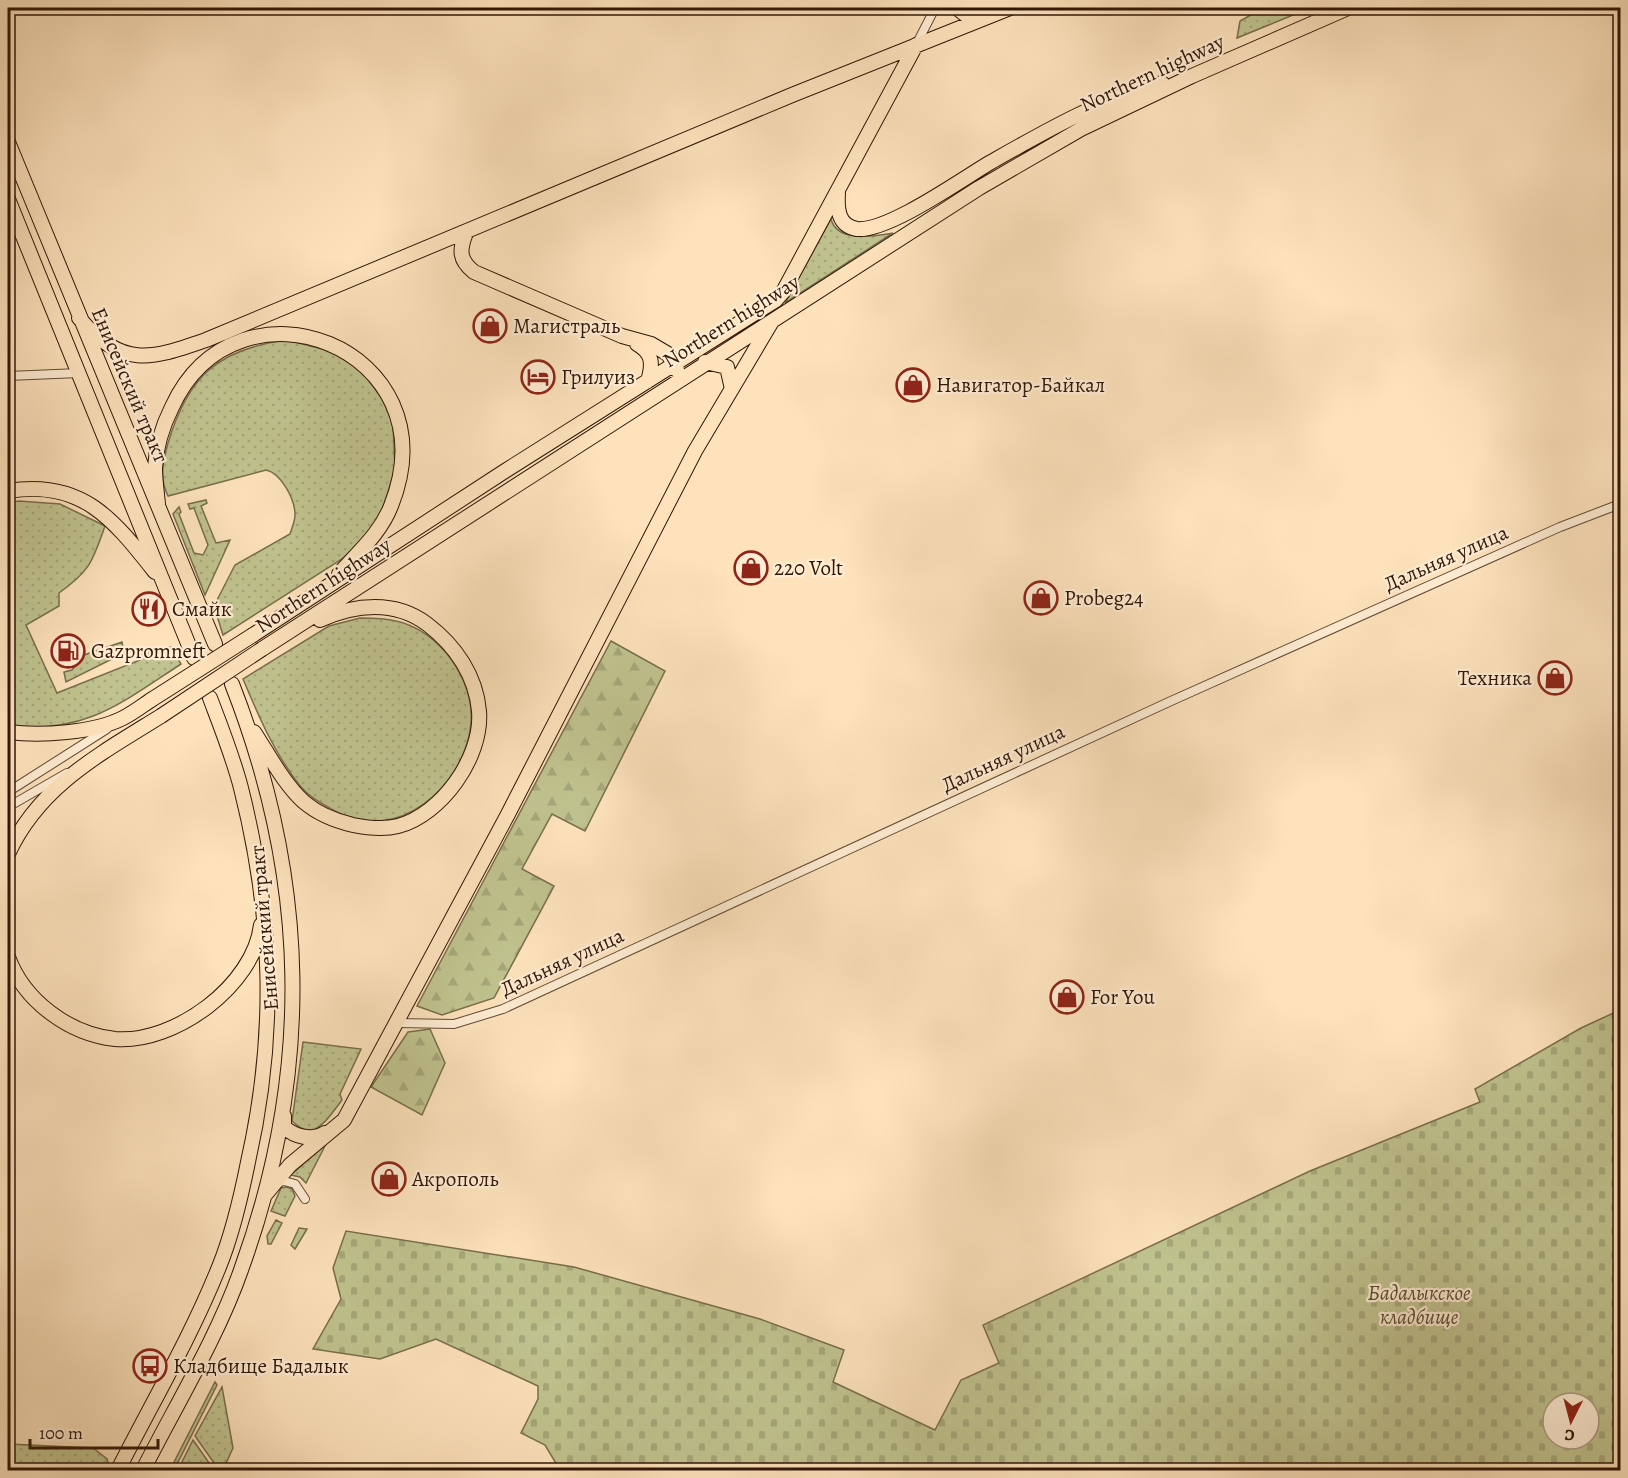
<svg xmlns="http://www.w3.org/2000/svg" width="1628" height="1478" font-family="Alegreya,serif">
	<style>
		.grass { fill: url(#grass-dots); stroke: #786d4b; stroke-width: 1.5 }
		.forest { fill: url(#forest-firs); stroke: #786d4b; stroke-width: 1.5 }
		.cemetery { fill: url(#cemetery-stones); stroke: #786d4b; stroke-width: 1.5; fill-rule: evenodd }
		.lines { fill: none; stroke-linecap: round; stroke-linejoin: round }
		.street-casing { stroke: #634a34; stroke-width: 10 }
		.primary-casing { stroke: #301707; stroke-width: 16 }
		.street { stroke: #feecd3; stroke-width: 8 }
		.primary { stroke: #fde2bc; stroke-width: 14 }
		.primary-bridge-casing { stroke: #301707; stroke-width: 16; stroke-linecap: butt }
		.primary-bridge { stroke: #fde2bc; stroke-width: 14 }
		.labels { text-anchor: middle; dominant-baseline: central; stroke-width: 4.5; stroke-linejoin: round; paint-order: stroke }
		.street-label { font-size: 21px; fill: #301707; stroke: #feecd3 }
		.poi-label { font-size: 21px; fill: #301707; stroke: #feecd3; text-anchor: start }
		.park-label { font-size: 21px; font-style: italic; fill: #5b4b30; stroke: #feecd3 }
	</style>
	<defs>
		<pattern id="grass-dots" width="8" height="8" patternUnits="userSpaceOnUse" patternTransform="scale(1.5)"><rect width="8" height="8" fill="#c0c38f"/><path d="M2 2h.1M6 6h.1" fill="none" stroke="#a5a77a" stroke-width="1.8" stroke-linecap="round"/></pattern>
		<pattern id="forest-firs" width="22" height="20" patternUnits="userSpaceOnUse" patternTransform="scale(1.5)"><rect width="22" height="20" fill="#c0c38f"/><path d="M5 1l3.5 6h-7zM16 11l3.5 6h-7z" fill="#a5a77a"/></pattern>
		<pattern id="cemetery-stones" width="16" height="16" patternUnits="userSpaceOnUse" patternTransform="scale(1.5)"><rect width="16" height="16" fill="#c0c38f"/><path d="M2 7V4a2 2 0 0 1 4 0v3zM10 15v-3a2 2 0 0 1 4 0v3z" fill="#a5a77a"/></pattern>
	</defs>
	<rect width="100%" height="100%" fill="#fde2bc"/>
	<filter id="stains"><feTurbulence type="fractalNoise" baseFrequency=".00333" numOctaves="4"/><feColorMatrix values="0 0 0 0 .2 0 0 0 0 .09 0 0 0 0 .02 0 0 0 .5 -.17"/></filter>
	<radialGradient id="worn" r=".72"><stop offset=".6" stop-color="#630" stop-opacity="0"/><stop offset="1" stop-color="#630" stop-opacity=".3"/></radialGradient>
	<path class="grass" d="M1263,8H1310L1237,38L1240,21Z
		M831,219C837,243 874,236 893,233L785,303Z
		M287,340L326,350L342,357L362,371L383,400L393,423L395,469L381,515L364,540L342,559L223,635L214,606L235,565L290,534C292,528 295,521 295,515C295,499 281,473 266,470L168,496C159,479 163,461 168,443C188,376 218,349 287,340Z
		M206,500L207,503L201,506L216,543L230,540L205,595L173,514L179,507L181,512L179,514L194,553L203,555L208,545L194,508L190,509L188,504Z
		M19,501L60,504L105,526C92,562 91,570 59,593V606L26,625L57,693L140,660L141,651L171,647L181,664C120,704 85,734 8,726V503Z
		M360,618C372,618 384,618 396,621C439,630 475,680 471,723C465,787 396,846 335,811C323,804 310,798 301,787C275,755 259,717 243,679L329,626Z
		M122,642L124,653L66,682L64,672L72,670L84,655Z
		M303,1042L361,1049L340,1094L342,1100C328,1118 315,1144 292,1121Z
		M326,1144L306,1183L300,1177L291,1175Z
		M287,1187L292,1189L295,1196L285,1216L271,1211L281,1188Z
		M276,1220L282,1223L271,1244H268L267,1236Z
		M299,1228L307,1229L295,1249L291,1245Z
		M215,1382L217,1385L174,1470H170Z
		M222,1387L233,1448L223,1470H219L195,1436Z
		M193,1440L214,1470H178Z
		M8,1444L93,1448L107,1459L109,1466L107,1470H8Z"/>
	<path class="forest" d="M611,641L665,671L585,831L552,814L522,869L554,886L494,998L442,1015L417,1006Z
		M430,1029L445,1063L422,1115L371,1087L408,1032Z"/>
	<path class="cemetery" d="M1620,1010V1470H560L545,1445L521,1433L538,1399V1386L436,1339L380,1359L313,1349L341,1299L333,1268L346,1231L574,1267L760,1319L844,1350L833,1382L935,1430L961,1380L999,1363L983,1325L1310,1171L1480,1102L1475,1089L1581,1028ZM1553,1403H1589V1439H1553Z"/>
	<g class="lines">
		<defs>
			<path id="street" d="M916,45L935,8
				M8,376L79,373
				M8,792L107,729
				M8,807L67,773
				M397,1023L454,1024L503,1009L1171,701L1560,527L1620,504
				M274,1183L284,1181L295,1184L305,1199"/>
			<path id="primary" d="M957,8L967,16L985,17
				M8,142L215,644
				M838,193C837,209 838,226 857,229C888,232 962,179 991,162C1044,132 1103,98 1162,83
				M8,199L194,658
				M466,233C459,250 459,260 474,272L622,336L651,344L668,354L677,370
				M79,318C123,368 149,360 206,340L792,95L1010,8
				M637,344C653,353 653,364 648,381
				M705,362L727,367L732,389
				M8,491C82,479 113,519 155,572
				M158,504C157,493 155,480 155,468C156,448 163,425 172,407C237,265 454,348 391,506C380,534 358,552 339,574
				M253,635L505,471L776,300L783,292L916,45
				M262,649L979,188L1081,129L1192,76L1348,8
				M8,732C40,736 94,733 123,718C133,713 142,706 151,700
				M254,732C269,755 284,784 304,802C318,814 336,821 353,825C368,828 383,830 398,826C441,815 483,757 479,711C476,676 456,646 427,624C395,600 355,604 320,620
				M8,854C39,786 100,754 161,716
				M8,957C24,1001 69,1034 115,1039C175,1044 254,985 261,925
				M284,1116V1127C295,1137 312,1141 325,1133
				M265,1195L290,1165L344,1120L507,816L695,451L771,323
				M118,1470C152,1403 191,1337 219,1267C233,1233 241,1197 248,1162C277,1034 273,915 241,788C233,757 221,727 210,698
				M143,1470C175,1407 218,1336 241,1270C313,1071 309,881 232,684"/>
		</defs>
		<use href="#street" class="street-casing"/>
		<use href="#primary" class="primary-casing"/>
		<use href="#street" class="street"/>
		<use href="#primary" class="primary"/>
		<defs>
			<path id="primary-bridge" d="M151,700L253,635
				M161,716L262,649"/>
		</defs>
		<use href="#primary-bridge" class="primary-bridge-casing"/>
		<use href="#primary-bridge" class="primary-bridge"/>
	</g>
	<defs>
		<symbol id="shop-ring" viewBox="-11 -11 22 22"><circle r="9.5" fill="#feecd3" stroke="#8f2418" stroke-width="1.5"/><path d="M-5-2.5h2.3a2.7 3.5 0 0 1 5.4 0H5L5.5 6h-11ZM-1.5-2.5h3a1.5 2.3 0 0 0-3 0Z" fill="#8f2418"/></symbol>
		<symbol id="hotel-ring" viewBox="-11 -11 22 22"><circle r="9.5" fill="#feecd3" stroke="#8f2418" stroke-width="1.5"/><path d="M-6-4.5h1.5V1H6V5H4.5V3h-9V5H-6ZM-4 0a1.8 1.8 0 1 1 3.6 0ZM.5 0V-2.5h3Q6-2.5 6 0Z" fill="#8f2418"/></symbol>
		<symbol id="restaurant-ring" viewBox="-11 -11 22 22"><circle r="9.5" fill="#feecd3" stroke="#8f2418" stroke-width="1.5"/><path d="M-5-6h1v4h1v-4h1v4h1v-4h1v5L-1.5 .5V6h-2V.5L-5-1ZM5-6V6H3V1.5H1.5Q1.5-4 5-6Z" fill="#8f2418"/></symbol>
		<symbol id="fuel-ring" viewBox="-11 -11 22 22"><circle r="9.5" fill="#feecd3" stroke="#8f2418" stroke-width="1.5"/><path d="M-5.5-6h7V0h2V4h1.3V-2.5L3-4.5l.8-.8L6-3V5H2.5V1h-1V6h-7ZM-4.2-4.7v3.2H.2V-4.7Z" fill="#8f2418"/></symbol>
		<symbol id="bus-ring" viewBox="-11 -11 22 22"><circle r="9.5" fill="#feecd3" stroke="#8f2418" stroke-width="1.5"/><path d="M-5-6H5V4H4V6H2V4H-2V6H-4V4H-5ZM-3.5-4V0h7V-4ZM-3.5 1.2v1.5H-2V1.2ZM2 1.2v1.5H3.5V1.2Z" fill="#8f2418"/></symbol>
	</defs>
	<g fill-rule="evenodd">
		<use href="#shop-ring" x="471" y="307" width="38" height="38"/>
		<use href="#hotel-ring" x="519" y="358" width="38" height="38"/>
		<use href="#shop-ring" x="894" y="366" width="38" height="38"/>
		<use href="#shop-ring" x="732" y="549" width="38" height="38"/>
		<use href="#shop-ring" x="1022" y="579" width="38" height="38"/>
		<use href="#restaurant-ring" x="130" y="590" width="38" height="38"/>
		<use href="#fuel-ring" x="49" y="632" width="38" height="38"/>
		<use href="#shop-ring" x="1536" y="659" width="38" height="38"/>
		<use href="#shop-ring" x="1048" y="978" width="38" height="38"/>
		<use href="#shop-ring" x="370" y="1160" width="38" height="38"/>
		<use href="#bus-ring" x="131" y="1347" width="38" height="38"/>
	</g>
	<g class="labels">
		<g class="street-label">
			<text transform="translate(1152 73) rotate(-25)">Northern highway</text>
			<text transform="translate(731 321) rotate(-32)">Northern highway</text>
			<text transform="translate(130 385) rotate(67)">Енисейский тракт</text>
			<text transform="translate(1446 558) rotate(-24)">Дальняя улица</text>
			<text transform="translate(323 585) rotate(-33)">Northern highway</text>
			<text transform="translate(1003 758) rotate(-25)">Дальняя улица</text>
			<text transform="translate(264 928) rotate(-95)">Енисейский тракт</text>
			<text transform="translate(562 962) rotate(-25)">Дальняя улица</text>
		</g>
		<g class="poi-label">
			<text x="513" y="326">Магистраль</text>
			<text x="561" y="377">Грилуиз</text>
			<text x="936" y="385">Навигатор-Байкал</text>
			<text x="774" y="568">220 Volt</text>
			<text x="1064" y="598">Probeg24</text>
			<text x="172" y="609">Смайк</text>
			<text x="91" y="651">Gazpromneft</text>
			<text x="1532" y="678" text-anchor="end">Техника</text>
			<text x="1090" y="997">For You</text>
			<text x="412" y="1179">Акрополь</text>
			<text x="173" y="1366">Кладбище Бадалык</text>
		</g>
		<g class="park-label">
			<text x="1419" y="1293">Бадалыкское<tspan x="1419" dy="24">кладбище</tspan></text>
		</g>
	</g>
	<rect width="1628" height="1478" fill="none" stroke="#fde2bc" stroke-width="30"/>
	<rect x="9" y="9" width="1610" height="1460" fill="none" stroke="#301707" stroke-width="3"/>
	<rect x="15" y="15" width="1598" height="1448" fill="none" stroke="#301707" stroke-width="1.5"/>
	<g transform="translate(1571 1421) rotate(186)"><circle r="28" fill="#feecd3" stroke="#ac9781" stroke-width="1.5"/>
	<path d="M0-4.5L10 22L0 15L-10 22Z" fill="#8f2418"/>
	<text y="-9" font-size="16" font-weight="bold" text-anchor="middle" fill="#301707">С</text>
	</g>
	<path d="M30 1439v9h128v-9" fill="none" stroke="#301707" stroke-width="3"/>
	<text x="39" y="1439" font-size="18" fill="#301707" stroke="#feecd3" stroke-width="4.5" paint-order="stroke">100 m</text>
	<rect width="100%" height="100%" filter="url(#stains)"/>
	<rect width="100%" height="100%" fill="url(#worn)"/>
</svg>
